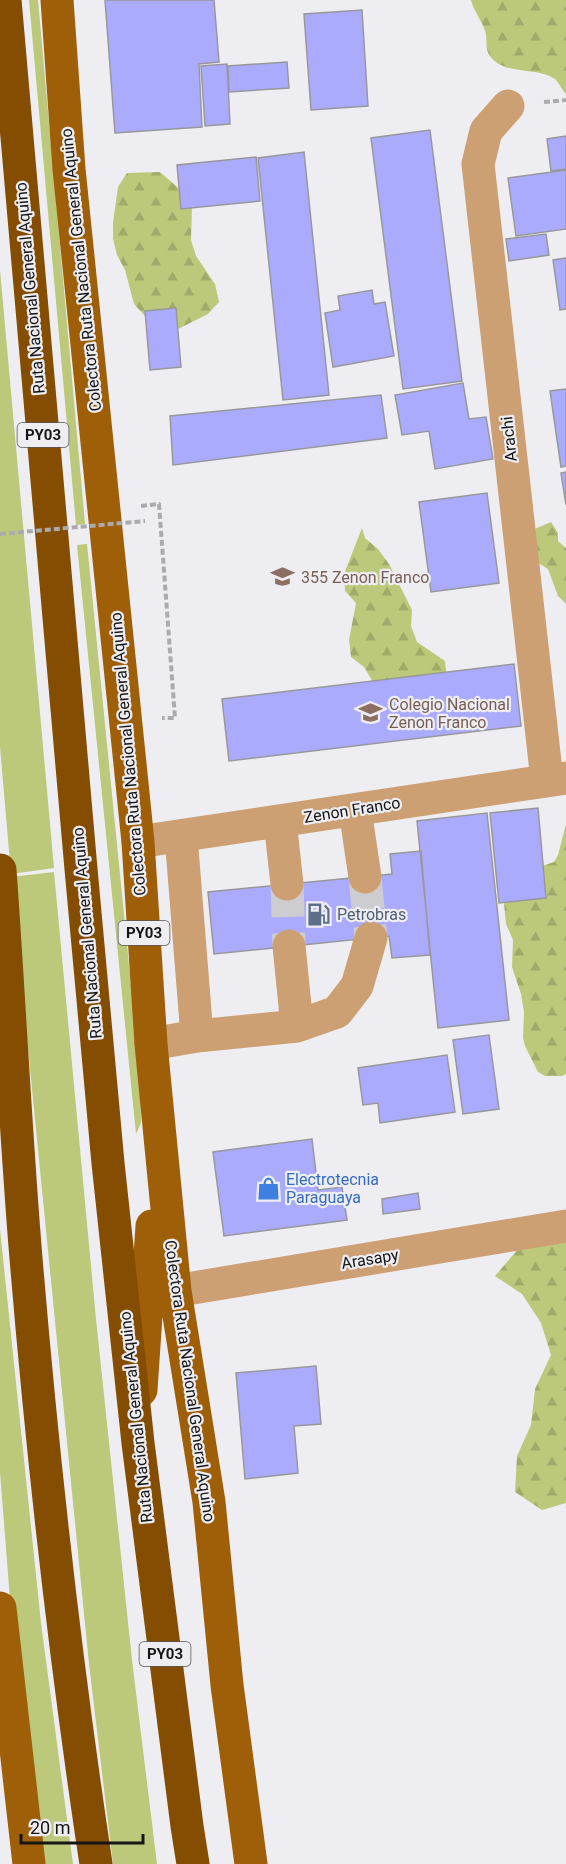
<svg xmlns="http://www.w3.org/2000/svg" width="566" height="1864" font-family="Roboto,sans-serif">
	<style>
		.green { fill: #bcc87a }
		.forest { fill: url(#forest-firs) }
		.building { fill: #aaabfc; stroke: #98989c; stroke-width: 1.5 }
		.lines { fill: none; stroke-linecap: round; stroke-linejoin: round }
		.minor-tunnel { stroke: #cdcdd1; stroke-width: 33; stroke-dasharray: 33 16; stroke-linecap: butt }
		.path { stroke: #ababae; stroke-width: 4; stroke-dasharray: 6 3; stroke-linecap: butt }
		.minor { stroke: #cda074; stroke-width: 33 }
		.major { stroke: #9f5f09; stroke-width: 33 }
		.highway { stroke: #844d02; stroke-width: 33 }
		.path-bridge { stroke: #ababae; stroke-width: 4; stroke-dasharray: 6 3; stroke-linecap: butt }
		.labels { text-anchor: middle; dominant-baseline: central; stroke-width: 4.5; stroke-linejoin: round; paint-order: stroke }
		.shield { fill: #eeeef2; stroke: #565658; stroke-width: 1.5 }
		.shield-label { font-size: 15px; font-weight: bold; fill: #151516 }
		.street-label { font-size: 16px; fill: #151516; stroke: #eeeef2 }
		.education-label { font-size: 16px; fill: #785e54; stroke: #eeeef2; text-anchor: start }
		.service-label { font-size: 16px; fill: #4e5e75; stroke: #eeeef2; text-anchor: start }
		.shop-label { font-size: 16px; fill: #366cbe; stroke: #eeeef2; text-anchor: start }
	</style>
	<defs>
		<pattern id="forest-firs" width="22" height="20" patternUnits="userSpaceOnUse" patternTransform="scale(1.5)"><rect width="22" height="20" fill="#bcc87a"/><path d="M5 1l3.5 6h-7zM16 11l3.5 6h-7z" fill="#a1ab69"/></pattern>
	</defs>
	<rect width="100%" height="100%" fill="#eeeef2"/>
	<path class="green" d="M29,0H38L85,524L76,525Z
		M0,270L54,868L11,874L0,747Z
		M87,544L140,1075L141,1123L136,1134L77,545Z
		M54,872L96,1319L132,1660L157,1864H113L89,1664L11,877Z
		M0,1229L41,1623L73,1864H43L12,1625L0,1472Z"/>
	<path class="forest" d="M471,0H566V94C562,90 559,83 555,79C537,66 504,76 490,56C485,49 487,42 486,34C483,22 474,12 471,0Z
		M160,172L183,192L192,206L191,240L196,256L215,284L219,302L208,314L176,330L145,316L134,304L125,270L117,255L113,239V222L118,187L127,173Z
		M551,522L558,533V541L566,548V604L558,596L548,569L527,556L525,533Z
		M362,528L365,538L378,549L389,564L412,610L411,626L417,642L445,661L447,679L373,682L364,667L351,657L349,640L356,603L345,591L344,574Z
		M566,824V1074L562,1076H545L538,1072L525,1046L523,1038L524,1012L521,994L512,967L513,940L506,924L504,904L507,896L542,866L554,862L558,855Z
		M566,1239V1503L542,1510L515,1492L517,1456L531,1425L535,1389L551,1355L541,1323L522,1294L495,1276L518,1249Z"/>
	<path class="building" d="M105,0H214L219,62L199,64L202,127L115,133Z
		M362,10L368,106L311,110L304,14Z
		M287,62L289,88L229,92L228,66Z
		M227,64L230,124L205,126L201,66Z
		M430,130L462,381L403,389L371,138Z
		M566,136V169L551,171L547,139Z
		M304,152L329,395L283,400L258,158Z
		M256,157L260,201L181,209L177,165Z
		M566,170V229L516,236L508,178Z
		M546,234L549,255L509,261L506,239Z
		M566,258V309L560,310L553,260Z
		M372,290L374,304L385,302L394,356L333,367L325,313L340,310L338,296Z
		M176,308L181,367L150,370L145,311Z
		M463,383L469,419L486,417L493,459L435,469L429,431L402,435L395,395Z
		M566,389V466L561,467L550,391Z
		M381,395L387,438L173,465L170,416Z
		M566,472V505L561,473Z
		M487,493L499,583L431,592L419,502Z
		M514,664L521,726L229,761L222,699Z
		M538,808L546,898L499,903L490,813Z
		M487,813L509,1020L438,1028L417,821Z
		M421,851L430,955L392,958L389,936L214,954L208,892L392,874L390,854Z
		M489,1035L499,1109L463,1114L453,1040Z
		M447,1055L455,1112L380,1123L378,1103L363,1105L358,1068Z
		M312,1139L318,1190L342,1187L347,1220L224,1236L213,1152Z
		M418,1193L420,1209L383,1214L382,1199Z
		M316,1366L321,1424L294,1426L298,1473L245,1479L236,1373Z"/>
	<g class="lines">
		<path class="minor-tunnel" d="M365,877L371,938
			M287,884L289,946"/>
		<path class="path" d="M544,102L566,100
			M141,506L159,504L175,718H162"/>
		<path class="minor" d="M508,106L486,131L478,164L547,780
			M355,810L365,877
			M280,821L287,884
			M181,836L197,1036
			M138,842L566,778
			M289,946L297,1026
			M151,1044L197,1036L297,1026L337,1012L357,986L371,938
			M175,1291L566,1226"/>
		<path class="major" d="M57,0L69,169L138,842L151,1044L175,1291L209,1502L227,1685L251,1864
			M141,1390L152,1226
			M0,1608L29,1864"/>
		<path class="highway" d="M5,0L81,869L108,1163L138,1443L187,1826L193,1864
			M0,870C9,995 15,1121 25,1246C42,1453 65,1659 96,1864"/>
		<path class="path-bridge" d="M0,534L145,521"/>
	</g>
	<defs>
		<symbol id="school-bare" viewBox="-9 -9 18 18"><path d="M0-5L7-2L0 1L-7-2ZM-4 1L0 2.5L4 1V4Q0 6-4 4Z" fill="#8d6e63" stroke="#eeeef2" stroke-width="2.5" paint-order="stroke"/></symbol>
		<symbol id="fuel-bare" viewBox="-9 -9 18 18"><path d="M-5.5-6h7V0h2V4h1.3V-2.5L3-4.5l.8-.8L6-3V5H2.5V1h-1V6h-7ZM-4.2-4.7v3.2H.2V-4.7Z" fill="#5c6f8a" stroke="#eeeef2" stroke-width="2.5" paint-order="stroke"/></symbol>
		<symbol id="shop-bare" viewBox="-9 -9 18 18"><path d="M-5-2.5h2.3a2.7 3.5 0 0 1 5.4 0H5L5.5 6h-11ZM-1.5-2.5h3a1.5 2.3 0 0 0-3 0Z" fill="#3f7fe0" stroke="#eeeef2" stroke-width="2.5" paint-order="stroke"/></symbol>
	</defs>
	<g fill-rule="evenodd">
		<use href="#school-bare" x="266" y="560" width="33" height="33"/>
		<use href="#school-bare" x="354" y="696" width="33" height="33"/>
		<use href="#fuel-bare" x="302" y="898" width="33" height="33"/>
		<use href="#shop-bare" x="252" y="1172" width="33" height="33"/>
	</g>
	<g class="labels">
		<g class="shield">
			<rect x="17.5" y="423" width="51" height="24" rx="4.5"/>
			<rect x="118.5" y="921" width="51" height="24" rx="4.5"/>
			<rect x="139.5" y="1642" width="51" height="24" rx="4.5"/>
		</g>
		<g class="shield-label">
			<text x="43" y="435">PY03</text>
			<text x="144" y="933">PY03</text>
			<text x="165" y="1654">PY03</text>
		</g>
		<g class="street-label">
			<text transform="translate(81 270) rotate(-96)">Colectora Ruta Nacional General Aquino</text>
			<text transform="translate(30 288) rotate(-95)">Ruta Nacional General Aquino</text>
			<text transform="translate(509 439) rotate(-96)">Arachi</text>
			<text transform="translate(128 754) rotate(-95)">Colectora Ruta Nacional General Aquino</text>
			<text transform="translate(352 810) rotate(-9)">Zenon Franco</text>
			<text transform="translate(87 933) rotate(-95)">Ruta Nacional General Aquino</text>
			<text transform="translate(370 1259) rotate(-9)">Arasapy</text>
			<text transform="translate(190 1381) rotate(82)">Colectora Ruta Nacional General Aquino</text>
			<text transform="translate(136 1417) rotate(-96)">Ruta Nacional General Aquino</text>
		</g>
		<g class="education-label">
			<text x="301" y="577">355 Zenon Franco</text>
			<text x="389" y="704">Colegio Nacional<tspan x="389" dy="18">Zenon Franco</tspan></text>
		</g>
		<g class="service-label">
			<text x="337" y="914">Petrobras</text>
		</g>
		<g class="shop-label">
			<text x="286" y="1179">Electrotecnia<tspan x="286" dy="18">Paraguaya</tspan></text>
		</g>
	</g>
	<path d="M21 1834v9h122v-9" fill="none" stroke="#151516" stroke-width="3"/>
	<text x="30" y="1834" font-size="18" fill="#151516" stroke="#eeeef2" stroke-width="4.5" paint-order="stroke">20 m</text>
</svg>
